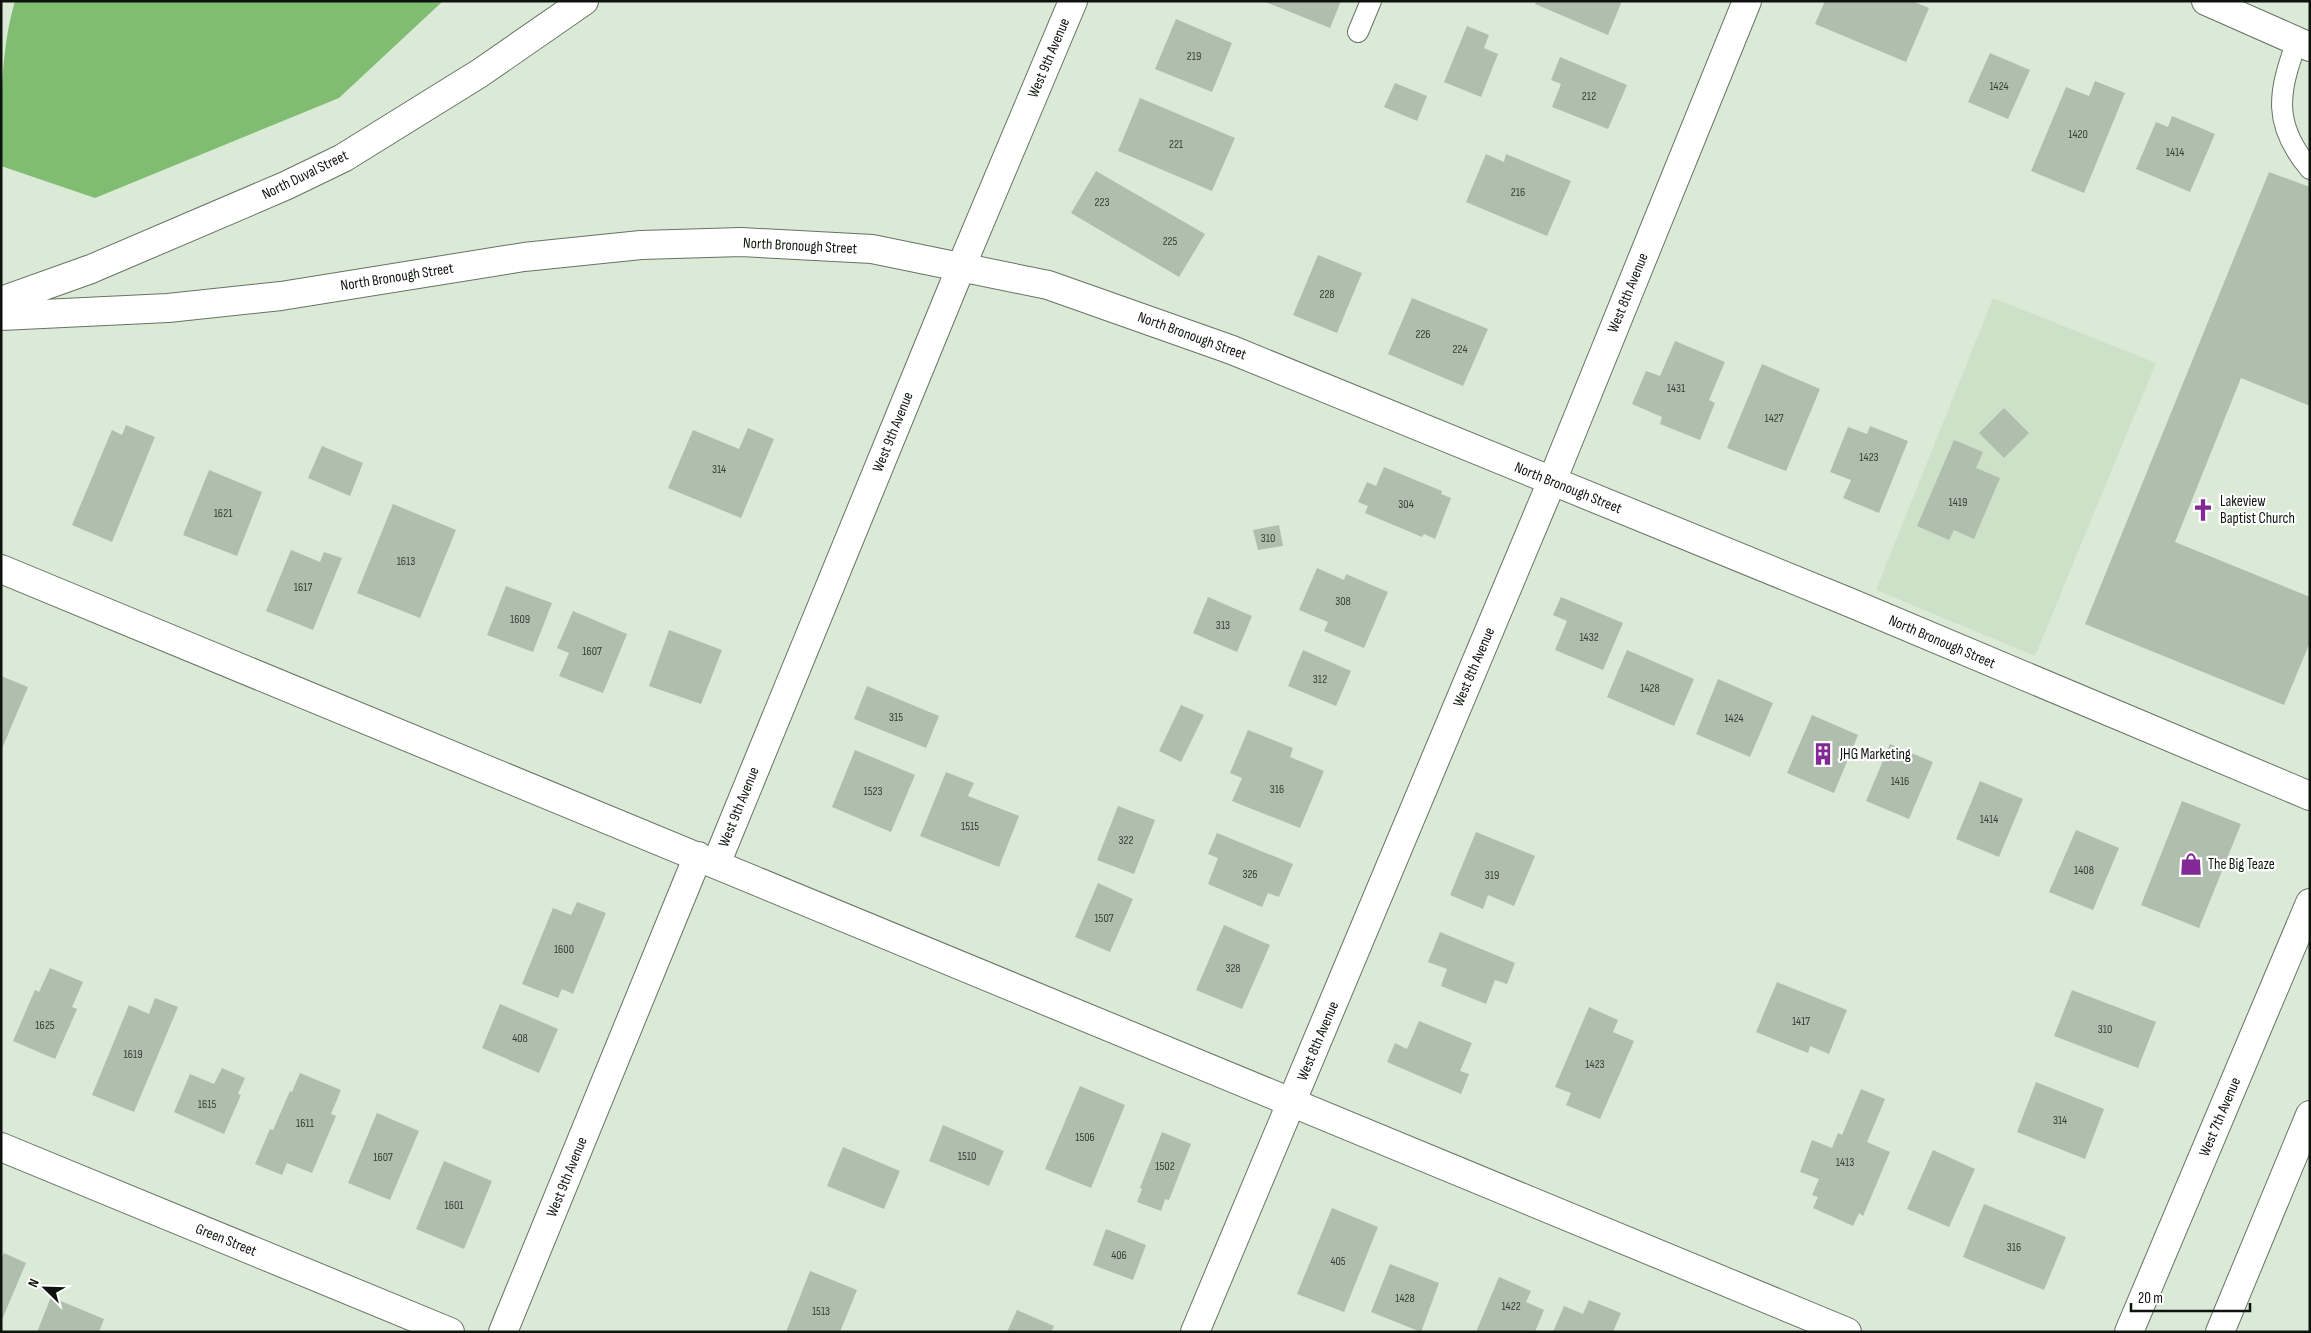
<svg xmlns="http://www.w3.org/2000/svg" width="2311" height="1333" font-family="'Sofia Sans Condensed',sans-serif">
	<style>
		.built { fill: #cce1c8 }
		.forest { fill: #80bd73 }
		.building { fill: #b0bfad }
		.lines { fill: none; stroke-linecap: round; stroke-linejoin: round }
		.service-casing { stroke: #667363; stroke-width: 22 }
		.minor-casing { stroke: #667363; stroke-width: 30 }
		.tertiary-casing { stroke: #667363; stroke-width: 30 }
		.secondary-casing { stroke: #667363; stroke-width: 30 }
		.service { stroke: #fff; stroke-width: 20 }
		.minor { stroke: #fff; stroke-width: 28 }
		.tertiary { stroke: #fff; stroke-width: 28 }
		.secondary { stroke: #fff; stroke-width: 28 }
		.labels { text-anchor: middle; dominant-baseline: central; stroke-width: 4.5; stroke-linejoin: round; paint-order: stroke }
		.number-label { font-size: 12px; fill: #363f35 }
		.street-label { font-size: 15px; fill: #0e140d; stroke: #fff }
		.poi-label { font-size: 15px; fill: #0e140d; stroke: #fff; text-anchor: start }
	</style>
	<rect width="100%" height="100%" fill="#dbead7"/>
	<path class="built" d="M1993,298L2156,363L2035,656L1876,590Z"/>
	<path class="forest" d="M15,1H443L339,98L95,198L1,166C1,113 0,51 15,1Z"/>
	<path class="building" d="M1263,1H1341L1330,28Z
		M1536,1H1622L1608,35L1535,4Z
		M1825,1H1912L1929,8L1906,62L1815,24Z
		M1176,19L1232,43L1212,92L1155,69Z
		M1467,26L1489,35L1484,48L1498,54L1481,97L1444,82Z
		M1990,53L2030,70L2008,119L1968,102Z
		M1560,57L1627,85L1608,129L1552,107L1561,84L1551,80Z
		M2095,81L2125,93L2084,193L2031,171L2066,87L2089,96Z
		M1395,83L1427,96L1417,121L1384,107Z
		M1140,98L1235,138L1212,191L1118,151Z
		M2172,116L2215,134L2190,192L2136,169L2156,122L2168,127Z
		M1486,154L1504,162L1506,154L1571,181L1547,236L1466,202Z
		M1096,171L1205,234L1179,277L1071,213Z
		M2269,172L2310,187V406L2241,378L2175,542L2310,597V642L2284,705L2085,624Z
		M1318,255L1362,273L1337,333L1293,315Z
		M1412,298L1488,329L1463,386L1388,354Z
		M1675,341L1725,362L1709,400L1715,403L1700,440L1660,424L1662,417L1632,404L1646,371L1660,376Z
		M1762,364L1820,389L1786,471L1727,448Z
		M2004,408L2029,433L2004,458L1979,433Z
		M126,425L155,437L112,542L72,525L112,430L122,435Z
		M1870,426L1908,441L1879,513L1843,498L1851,480L1830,472L1848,427L1867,434Z
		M748,428L774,439L741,518L668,488L693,430L739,449Z
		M1954,440L1983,452L1976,468L2000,478L1974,539L1954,530L1949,540L1917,526Z
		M322,446L363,463L350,496L308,478Z
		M1384,467L1442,491L1441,494L1451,498L1435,539L1424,534L1422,537L1365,513L1368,506L1358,502L1367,482L1376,486Z
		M209,470L262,492L237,556L183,535Z
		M393,504L456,530L420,618L357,593Z
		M1279,525L1283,546L1258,550L1253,530Z
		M291,550L320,562L324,552L342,558L313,630L266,611Z
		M1317,568L1344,580L1346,574L1388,592L1364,648L1324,631L1328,622L1299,610Z
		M506,586L552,603L533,652L487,635Z
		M1208,597L1252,616L1237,652L1193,633Z
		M1561,597L1623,623L1603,670L1555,650L1567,621L1553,615Z
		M573,611L627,634L603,693L559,676L569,653L557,648Z
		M669,630L722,650L701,704L649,686Z
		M1303,650L1351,671L1336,706L1288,686Z
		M1627,650L1694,679L1674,726L1607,697Z
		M1,676L28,687L1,751Z
		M1718,679L1773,703L1750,757L1696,734Z
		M867,686L939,716L926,748L854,719Z
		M1181,705L1204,715L1181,762L1159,751Z
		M1812,715L1858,735L1834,793L1787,773Z
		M1248,730L1293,748L1290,757L1324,771L1300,828L1232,801L1242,778L1230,773Z
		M1890,744L1933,762L1909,819L1866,801Z
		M855,750L915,775L891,832L832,807Z
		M946,772L974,783L968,796L1019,816L999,867L920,836Z
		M1980,781L2023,799L1999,857L1956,839Z
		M2182,801L2241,824L2199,928L2141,905Z
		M1118,806L1155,820L1134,874L1097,860Z
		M2076,830L2119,848L2093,910L2049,892Z
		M1476,832L1535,856L1514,906L1488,895L1483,909L1450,895Z
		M1217,833L1293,864L1279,897L1268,893L1262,907L1208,884L1218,858L1208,854Z
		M1098,883L1133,899L1110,952L1075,937Z
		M577,902L606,913L573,994L562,989L558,998L522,984L553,908L571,915Z
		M1224,925L1270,945L1242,1009L1196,990Z
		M1440,932L1515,963L1507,984L1495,980L1486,1004L1441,986L1447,969L1428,962Z
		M50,968L83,982L72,1007L77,1009L55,1059L13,1041L35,990L39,992Z
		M1777,982L1847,1010L1829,1054L1810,1046L1808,1053L1756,1032Z
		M2072,990L2156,1022L2138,1068L2054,1036Z
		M155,998L178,1007L134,1112L92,1095L129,1005L149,1014Z
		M500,1004L558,1029L539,1073L482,1048Z
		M1589,1007L1618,1020L1613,1032L1634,1041L1600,1119L1566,1105L1571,1093L1555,1087Z
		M1419,1021L1472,1043L1460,1071L1469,1074L1461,1094L1387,1062L1395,1043L1407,1049Z
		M222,1068L245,1078L238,1094L241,1095L224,1134L174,1112L190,1074L214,1084Z
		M300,1073L341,1090L331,1114L336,1116L312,1173L287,1163L282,1175L255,1164L270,1129L273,1130L290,1091L292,1092Z
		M2036,1082L2104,1109L2085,1159L2017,1132Z
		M1080,1086L1125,1105L1091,1188L1045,1169Z
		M1861,1089L1885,1099L1867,1142L1890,1152L1863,1216L1859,1213L1853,1226L1813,1208L1818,1197L1812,1195L1819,1179L1800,1172L1812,1140L1832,1148L1838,1133L1842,1135Z
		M377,1113L419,1131L390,1200L348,1183Z
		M943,1125L1004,1151L989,1186L929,1161Z
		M1162,1132L1191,1144L1169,1200L1165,1199L1161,1211L1137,1202L1142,1189L1140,1188Z
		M843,1147L900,1171L884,1209L827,1186Z
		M1933,1150L1975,1169L1949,1227L1907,1209Z
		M444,1161L492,1181L464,1249L416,1229Z
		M1984,1204L2066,1237L2044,1290L1963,1257Z
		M1332,1208L1378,1227L1344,1312L1297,1294Z
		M1106,1229L1146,1245L1133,1280L1093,1265Z
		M4,1253L26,1263L1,1322V1259Z
		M1390,1264L1439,1283L1421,1332L1371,1312Z
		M810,1271L857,1290L840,1332H786Z
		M1499,1277L1531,1291L1526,1302L1544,1310L1535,1332H1476Z
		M51,1297L104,1319L99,1332H37Z
		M1589,1300L1621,1313L1613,1332H1553L1564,1306L1583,1314Z
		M1017,1310L1054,1326L1051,1332H1007Z"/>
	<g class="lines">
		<defs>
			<path id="service" d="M1358,32L1371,1
				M2297,41C2278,93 2272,124 2310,169"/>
			<path id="minor" d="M2206,1L2310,47
				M1,569L1847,1332
				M716,864L961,267L1073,1
				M1,1147L450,1332
				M503,1332L698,856
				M1195,1332L1552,481L1747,1"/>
			<path id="tertiary" d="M2129,1332L2310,903
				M2220,1332L2310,1115"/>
			<path id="secondary" d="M1,301L91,269L285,186L343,158L480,73L584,1
				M1,316L168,308L281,296L524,257L641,245L741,242L872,249L1048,285L1232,350L1851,603L2310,796"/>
		</defs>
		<use href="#service" class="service-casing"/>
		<use href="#minor" class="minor-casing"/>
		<use href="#tertiary" class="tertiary-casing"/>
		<use href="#secondary" class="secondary-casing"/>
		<use href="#service" class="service"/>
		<use href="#minor" class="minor"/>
		<use href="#tertiary" class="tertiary"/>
		<use href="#secondary" class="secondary"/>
	</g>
	<defs>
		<symbol id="church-bare" viewBox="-9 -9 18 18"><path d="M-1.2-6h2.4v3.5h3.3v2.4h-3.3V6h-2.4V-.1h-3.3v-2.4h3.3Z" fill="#832996" stroke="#fff" stroke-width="2.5" paint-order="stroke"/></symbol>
		<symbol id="building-bare" viewBox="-9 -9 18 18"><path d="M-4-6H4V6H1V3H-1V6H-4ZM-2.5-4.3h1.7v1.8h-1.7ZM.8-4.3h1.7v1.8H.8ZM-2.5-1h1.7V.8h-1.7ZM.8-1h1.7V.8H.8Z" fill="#832996" stroke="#fff" stroke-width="2.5" paint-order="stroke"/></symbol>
		<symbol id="shop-bare" viewBox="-9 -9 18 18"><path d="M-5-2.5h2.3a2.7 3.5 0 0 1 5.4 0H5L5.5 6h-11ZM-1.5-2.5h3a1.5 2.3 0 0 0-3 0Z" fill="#832996" stroke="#fff" stroke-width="2.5" paint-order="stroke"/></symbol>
	</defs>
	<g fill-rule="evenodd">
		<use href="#church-bare" x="2187" y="494" width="32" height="32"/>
		<use href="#building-bare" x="1807" y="738" width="32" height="32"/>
		<use href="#shop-bare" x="2175" y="848" width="32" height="32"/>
	</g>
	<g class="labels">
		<g class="number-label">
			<text x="1194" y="56">219</text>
			<text x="1999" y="86">1424</text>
			<text x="1589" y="96">212</text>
			<text x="2078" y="134">1420</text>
			<text x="1176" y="144">221</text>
			<text x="2175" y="152">1414</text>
			<text x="1518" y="192">216</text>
			<text x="1102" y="202">223</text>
			<text x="1170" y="241">225</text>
			<text x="1327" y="294">228</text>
			<text x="1423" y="334">226</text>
			<text x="1460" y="349">224</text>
			<text x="1676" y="388">1431</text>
			<text x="1774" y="418">1427</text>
			<text x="1869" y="457">1423</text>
			<text x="719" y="469">314</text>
			<text x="1958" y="502">1419</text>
			<text x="1406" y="504">304</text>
			<text x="223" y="513">1621</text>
			<text x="1268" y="538">310</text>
			<text x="406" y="561">1613</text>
			<text x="303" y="587">1617</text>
			<text x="1343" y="601">308</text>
			<text x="520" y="619">1609</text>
			<text x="1223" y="625">313</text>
			<text x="1589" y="637">1432</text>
			<text x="592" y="651">1607</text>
			<text x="1320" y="679">312</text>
			<text x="1650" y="688">1428</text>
			<text x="896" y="717">315</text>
			<text x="1734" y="718">1424</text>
			<text x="1900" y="781">1416</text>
			<text x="1277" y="789">316</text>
			<text x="873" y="791">1523</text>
			<text x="1989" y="819">1414</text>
			<text x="970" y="826">1515</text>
			<text x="1126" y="840">322</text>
			<text x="2084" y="870">1408</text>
			<text x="1250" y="874">326</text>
			<text x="1492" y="875">319</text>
			<text x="1104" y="918">1507</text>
			<text x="564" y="949">1600</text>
			<text x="1233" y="968">328</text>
			<text x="1801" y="1021">1417</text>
			<text x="45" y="1025">1625</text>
			<text x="2105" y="1029">310</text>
			<text x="520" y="1038">408</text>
			<text x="133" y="1054">1619</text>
			<text x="1595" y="1064">1423</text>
			<text x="207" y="1104">1615</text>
			<text x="2060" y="1120">314</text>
			<text x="305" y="1123">1611</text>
			<text x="1085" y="1137">1506</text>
			<text x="967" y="1156">1510</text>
			<text x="383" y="1157">1607</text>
			<text x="1845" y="1162">1413</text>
			<text x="1165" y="1166">1502</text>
			<text x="454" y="1205">1601</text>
			<text x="2014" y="1247">316</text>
			<text x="1119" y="1255">406</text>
			<text x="1338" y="1261">405</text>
			<text x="1405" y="1298">1428</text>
			<text x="1511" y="1306">1422</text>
			<text x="821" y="1311">1513</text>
		</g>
		<g class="street-label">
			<text transform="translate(1049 58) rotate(-67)">West 9th Avenue</text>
			<text transform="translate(305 175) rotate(-26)">North Duval Street</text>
			<text transform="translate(800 246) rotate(3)">North Bronough Street</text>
			<text transform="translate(397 277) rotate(-9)">North Bronough Street</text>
			<text transform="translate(1628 293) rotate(-68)">West 8th Avenue</text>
			<text transform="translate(1192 336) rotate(20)">North Bronough Street</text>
			<text transform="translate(893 432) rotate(-68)">West 9th Avenue</text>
			<text transform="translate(1568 488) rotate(22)">North Bronough Street</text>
			<text transform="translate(1942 642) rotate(23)">North Bronough Street</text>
			<text transform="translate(1474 667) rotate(-67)">West 8th Avenue</text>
			<text transform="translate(739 807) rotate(-68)">West 9th Avenue</text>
			<text transform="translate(1318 1041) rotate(-67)">West 8th Avenue</text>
			<text transform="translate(2220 1117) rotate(-67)">West 7th Avenue</text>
			<text transform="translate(567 1177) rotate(-68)">West 9th Avenue</text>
			<text transform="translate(226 1240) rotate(22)">Green Street</text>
		</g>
		<g class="poi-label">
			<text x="2220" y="501">Lakeview<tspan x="2220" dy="17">Baptist Church</tspan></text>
			<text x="1840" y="754">JHG Marketing</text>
			<text x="2208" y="864">The Big Teaze</text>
		</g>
	</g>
	<rect width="2311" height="1333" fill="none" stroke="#0e140d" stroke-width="5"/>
	<g transform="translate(45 1288) rotate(293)" stroke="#ffffff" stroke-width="4" paint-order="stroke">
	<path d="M0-4L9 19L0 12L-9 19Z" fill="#0e140d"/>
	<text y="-8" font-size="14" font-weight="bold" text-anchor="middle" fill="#0e140d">N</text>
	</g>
	<path d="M2131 1303v8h119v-8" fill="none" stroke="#0e140d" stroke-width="2.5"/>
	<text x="2138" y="1303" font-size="15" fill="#0e140d" stroke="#ffffff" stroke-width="4" paint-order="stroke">20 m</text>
</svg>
